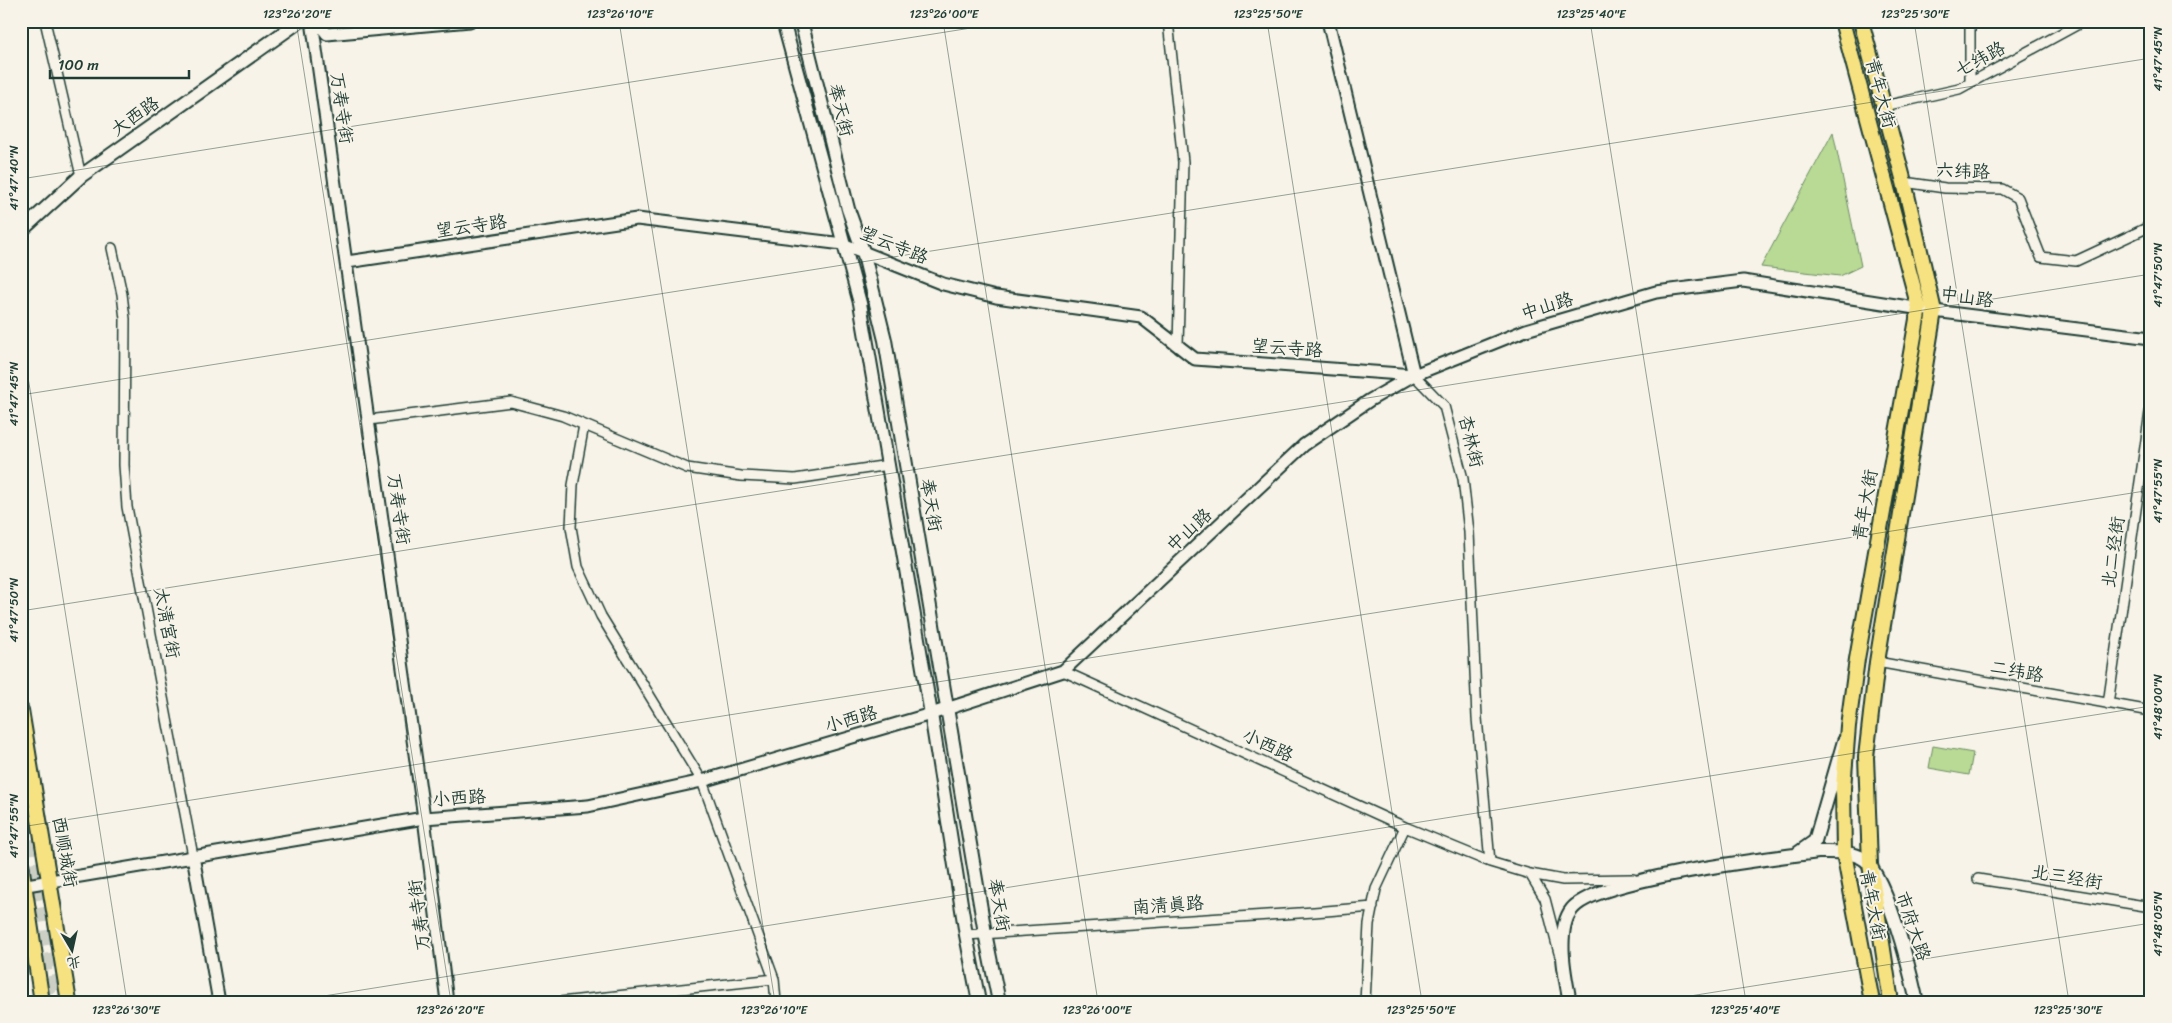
<svg xmlns="http://www.w3.org/2000/svg" width="2172" height="1023" font-family="Sriracha,'LXGW WenKai TC',sans-serif">
	<style>
		.green { fill: #b8da94; stroke: #6c8c64 }
		.lines { fill: none; stroke-linecap: round; stroke-linejoin: round }
		.trunk-tunnel { stroke: #cccfc4; stroke-width: 15; stroke-dasharray: 15 8; stroke-linecap: butt }
		.minor-casing { stroke: #1f3d34; stroke-width: 12 }
		.tertiary-casing { stroke: #1f3d34; stroke-width: 15 }
		.secondary-casing { stroke: #1f3d34; stroke-width: 16 }
		.primary-casing { stroke: #1f3d34; stroke-width: 18 }
		.minor { stroke: #f7f3e8; stroke-width: 9 }
		.tertiary { stroke: #f7f3e8; stroke-width: 11 }
		.secondary { stroke: #f7f3e8; stroke-width: 12 }
		.primary { stroke: #f7e281; stroke-width: 14 }
		.ticks { fill: none; stroke: #1f3d34; stroke-width: 1; stroke-opacity: 0.45 }
		.labels { text-anchor: middle; dominant-baseline: central; stroke-width: 4; stroke-linejoin: round; paint-order: stroke }
		.street-label { font-size: 18px; fill: #1f3d34; stroke: #f7f3e8 }
		.neatline { fill: none; stroke: #1f3d34; stroke-width: 2 }
		.ticks-label { font-size: 12px; text-anchor: middle; fill: #1f3d34 }
	</style>
	<rect width="100%" height="100%" fill="#f7f3e8"/>
	<filter id="ink" filterUnits="userSpaceOnUse"><feTurbulence type="fractalNoise" baseFrequency=".02" numOctaves="2"/><feDisplacementMap in="SourceGraphic" scale="10" xChannelSelector="R" yChannelSelector="G"/><feConvolveMatrix kernelMatrix="1 2 1 2 8 2 1 2 1" color-interpolation-filters="sRGB"/></filter>
	<g filter="url(#ink)">
		<path class="green" d="M1833,132L1861,266L1840,276L1761,267Z
			M1933,746L1973,753L1969,775L1929,768Z"/>
		<g class="lines">
			<path class="trunk-tunnel" d="M21,771L60,1002
				M43,956L49,1002"/>
			<defs>
				<path id="minor" d="M45,21L81,176
					M1168,21L1183,162L1178,345
					M1970,83V21
					M1884,106L1959,89L2084,21
					M1904,182L1945,188L2002,189L2018,198L2041,257L2076,261L2151,226
					M112,248L122,294L125,319L124,465L127,507L193,856
					M1414,375L1444,406L1463,479L1469,532L1477,718L1490,862
					M369,420L511,402L563,416L687,468L741,476L795,479L889,465
					M584,425L573,485L571,527L578,567L601,616L702,781L774,979L776,1002
					M1877,662L2151,711
					M1063,671L1405,827L1490,862L1530,874L1563,880L1633,879
					M2108,704L2151,405
					M1530,874L1545,899L1559,953
					M1978,879L2151,907
					M966,935L1314,912L1373,907
					M560,1002L774,979
					M1365,1002L1369,924L1376,889L1405,827"/>
				<path id="tertiary" d="M312,21L424,818L447,1002
					M317,21L327,34L470,21
					M347,262L637,219L843,244L943,284L996,297L1141,317L1195,359L1414,375L1328,21
					M193,856L219,1002
					M21,886L424,818L588,806L702,781L931,714L1063,671L1304,445L1370,400L1414,375L1526,330L1656,292L1743,281L1934,311L2151,338"/>
				<path id="secondary" d="M783,21L860,303L931,714L966,935L979,1002
					M801,21L848,209L863,251L885,340L985,933L999,1002
					M21,231L81,176L300,21
					M1798,853L1815,841L1844,741
					M1570,1002C1565,977 1555,930 1572,909C1597,878 1773,858 1818,852C1832,852 1847,851 1860,857C1885,867 1911,975 1917,1002"/>
				<path id="primary" d="M1842,21L1919,308L1857,659L1848,726L1843,788L1844,853L1872,1002
					M1861,21L1904,182L1934,311L1877,662L1866,757L1870,864L1891,1002
					M21,710L69,1002
					M21,864L42,1002"/>
			</defs>
			<use href="#minor" class="minor-casing"/>
			<use href="#tertiary" class="tertiary-casing"/>
			<use href="#secondary" class="secondary-casing"/>
			<use href="#primary" class="primary-casing"/>
			<use href="#minor" class="minor"/>
			<use href="#tertiary" class="tertiary"/>
			<use href="#secondary" class="secondary"/>
			<use href="#primary" class="primary"/>
		</g>
	</g>
	<path class="ticks" d="M296,21L451,1002M619,21L775,1002M943,21L1098,1002M1267,21L1422,1002M1590,21L1746,1002M1914,21L2069,1002M21,179L1015,21M21,333L127,1002M21,395L2151,58M21,611L2151,274M21,827L2151,490M286,1002L2151,706M1652,1002L2151,923"/>
	<g class="labels">
		<g class="street-label">
			<text transform="translate(1980 59) rotate(-28)">七纬路</text>
			<text transform="translate(1881 93) rotate(75)">青年大街</text>
			<text transform="translate(342 108) rotate(82)">万寿寺街</text>
			<text transform="translate(841 110) rotate(76)">奉天街</text>
			<text transform="translate(135 116) rotate(-35)">大西路</text>
			<text transform="translate(1963 171) rotate(2)">六纬路</text>
			<text transform="translate(471 226) rotate(-8)">望云寺路</text>
			<text transform="translate(894 245) rotate(22)">望云寺路</text>
			<text transform="translate(1967 297) rotate(8)">中山路</text>
			<text transform="translate(1547 306) rotate(-17)">中山路</text>
			<text transform="translate(1287 348) rotate(4)">望云寺路</text>
			<text transform="translate(1471 441) rotate(76)">杏林街</text>
			<text transform="translate(931 505) rotate(80)">奉天街</text>
			<text transform="translate(1865 505) rotate(-80)">青年大街</text>
			<text transform="translate(399 509) rotate(82)">万寿寺街</text>
			<text transform="translate(1189 530) rotate(-43)">中山路</text>
			<text transform="translate(2113 552) rotate(-82)">北二经街</text>
			<text transform="translate(167 623) rotate(79)">太清宫街</text>
			<text transform="translate(2017 671) rotate(10)">二纬路</text>
			<text transform="translate(851 719) rotate(-16)">小西路</text>
			<text transform="translate(1268 745) rotate(25)">小西路</text>
			<text transform="translate(459 798) rotate(-4)">小西路</text>
			<text transform="translate(65 852) rotate(80)">西顺城街</text>
			<text transform="translate(2067 877) rotate(9)">北三经街</text>
			<text transform="translate(999 905) rotate(80)">奉天街</text>
			<text transform="translate(1168 905) rotate(-4)">南清真路</text>
			<text transform="translate(1873 905) rotate(79)">青年大街</text>
			<text transform="translate(419 915) rotate(-97)">万寿寺街</text>
			<text transform="translate(1913 926) rotate(71)">市府大路</text>
		</g>
	</g>
	<rect width="2172" height="1023" fill="none" stroke="#f7f3e8" stroke-width="55"/>
	<g transform="translate(72 950) rotate(171)" stroke="#f7f3e8" stroke-width="4" paint-order="stroke">
	<path d="M0-4L9 19L0 12L-9 19Z" fill="#1f3d34"/>
	<text y="-8" font-size="14" font-weight="bold" text-anchor="middle" fill="#1f3d34">北</text>
	</g>
	<path d="M50 70v8h139v-8" fill="none" stroke="#1f3d34" stroke-width="2.5"/>
	<text x="58" y="70" font-size="15" fill="#1f3d34" stroke="#f7f3e8" stroke-width="4" paint-order="stroke">100 m</text>
	<rect x="28" y="28" width="2116" height="968" class="neatline"/>
	<g class="ticks-label">
		<text x="297" y="18">123°26'20"E</text>
		<text x="620" y="18">123°26'10"E</text>
		<text x="944" y="18">123°26'00"E</text>
		<text x="1268" y="18">123°25'50"E</text>
		<text x="1591" y="18">123°25'40"E</text>
		<text x="1915" y="18">123°25'30"E</text>
		<text transform="translate(2158 59) rotate(-90)" y="4">41°47'45"N</text>
		<text transform="translate(14 178) rotate(-90)" y="4">41°47'40"N</text>
		<text transform="translate(2158 275) rotate(-90)" y="4">41°47'50"N</text>
		<text transform="translate(14 394) rotate(-90)" y="4">41°47'45"N</text>
		<text transform="translate(2158 491) rotate(-90)" y="4">41°47'55"N</text>
		<text transform="translate(14 610) rotate(-90)" y="4">41°47'50"N</text>
		<text transform="translate(2158 707) rotate(-90)" y="4">41°48'00"N</text>
		<text transform="translate(14 826) rotate(-90)" y="4">41°47'55"N</text>
		<text transform="translate(2158 924) rotate(-90)" y="4">41°48'05"N</text>
		<text x="126" y="1014">123°26'30"E</text>
		<text x="450" y="1014">123°26'20"E</text>
		<text x="774" y="1014">123°26'10"E</text>
		<text x="1097" y="1014">123°26'00"E</text>
		<text x="1421" y="1014">123°25'50"E</text>
		<text x="1745" y="1014">123°25'40"E</text>
		<text x="2068" y="1014">123°25'30"E</text>
	</g>
</svg>
